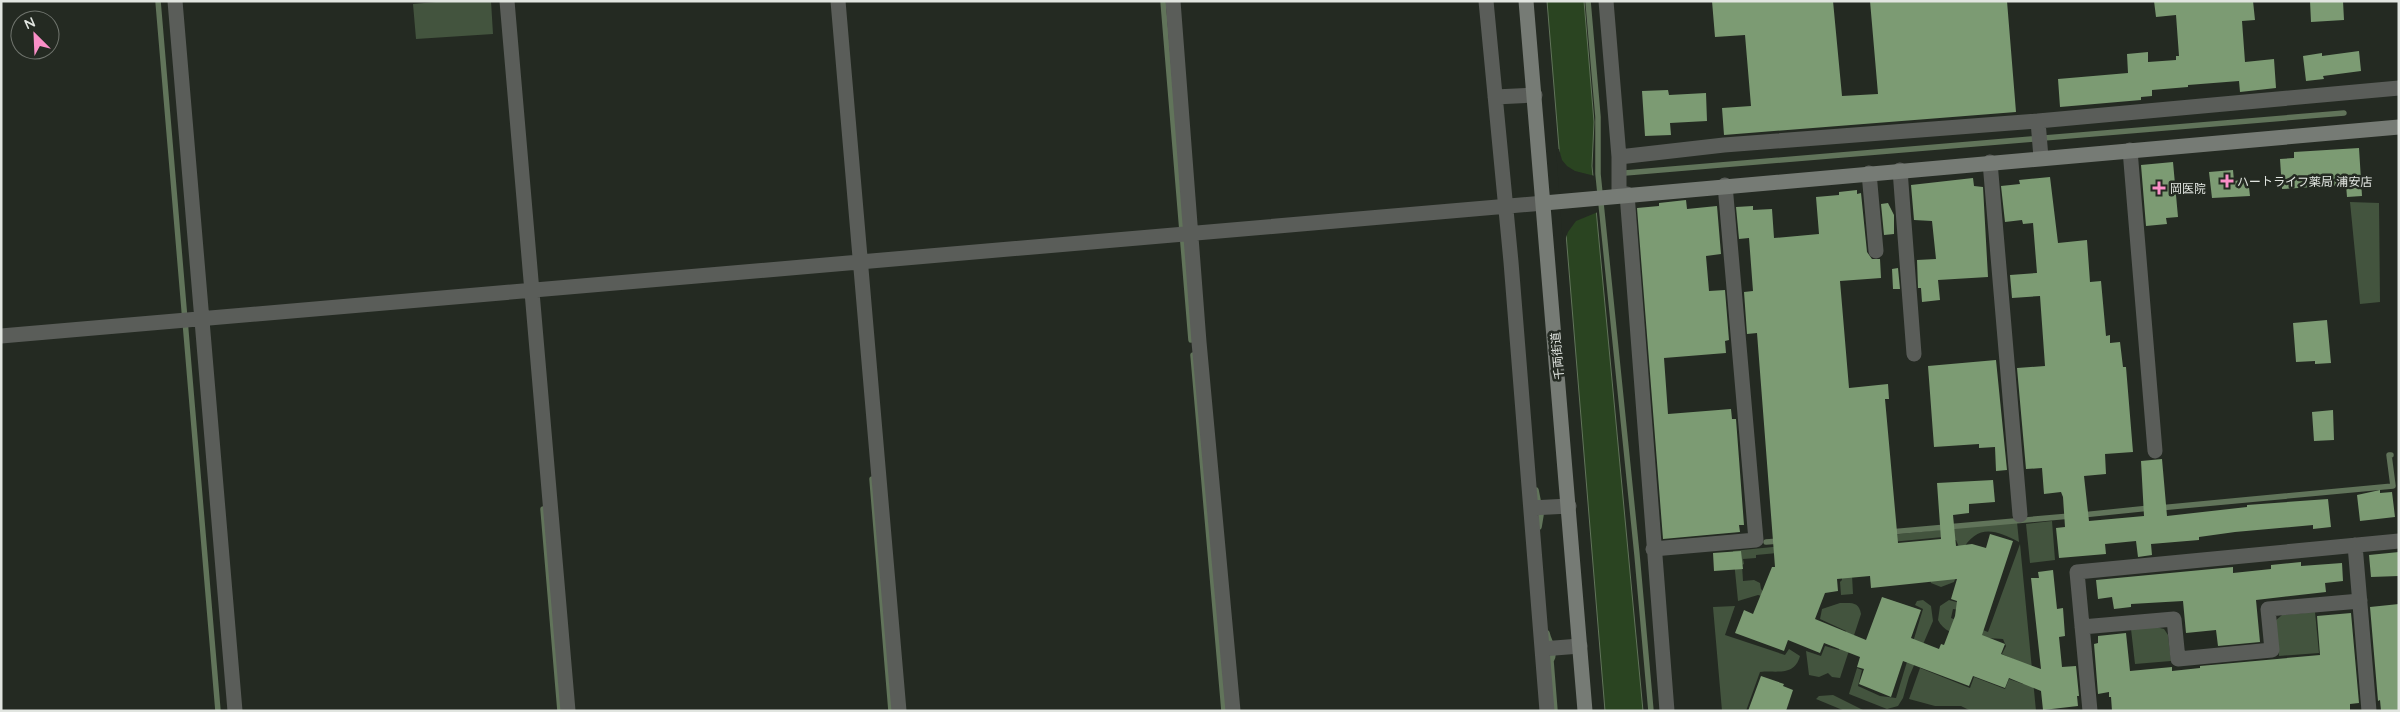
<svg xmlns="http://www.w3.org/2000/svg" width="2400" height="712" font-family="Quicksand,'Noto Sans JP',sans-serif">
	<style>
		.green { fill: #43543e }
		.water { fill: #2a4421; stroke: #61745a }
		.pier { fill: #242a22 }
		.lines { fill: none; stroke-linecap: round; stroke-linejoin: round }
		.stream { stroke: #61745a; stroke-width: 5.5 }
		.building { fill: #7c9b73; fill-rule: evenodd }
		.street { stroke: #5a5d59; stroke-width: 15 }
		.secondary { stroke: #767b75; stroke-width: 15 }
		.poi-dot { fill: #fa8fc7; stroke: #242a22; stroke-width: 2 }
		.labels { text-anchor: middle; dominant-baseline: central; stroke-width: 5; stroke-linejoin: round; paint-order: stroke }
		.poi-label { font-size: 12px; fill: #e1e5e0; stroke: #242a22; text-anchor: start }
		.street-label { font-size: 12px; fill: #e1e5e0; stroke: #242a22 }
	</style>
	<rect width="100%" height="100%" fill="#242a22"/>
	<path class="green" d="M447,1H491L493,34L416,39L413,4Z
		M2350,202L2379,203L2380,302L2360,304Z
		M2052,521L2055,560L2030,563L2026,524Z
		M2017,522L2019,542C1994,529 1977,524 1961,552L1956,540H1944L1943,537L1756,555V558L1743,559L1744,564L1742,565L1743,581L1754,580L1760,583L1761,589L1769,598L1758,595L1738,601L1733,551Z
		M2020,544L2036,711H1971L1961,706H1935L1909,699L1920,668L1970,688L1974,677L2005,689L2009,679L2023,684L2029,666L2002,654L2006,646L2003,639C1984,637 1948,641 1938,620L1940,606L1949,600L1960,603V610L1953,609L1951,618L1988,632Z
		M1962,561L1954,582L1941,587L1931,583L1929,574Z
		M1842,575H1852L1853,594L1841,595L1840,582L1842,580Z
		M1923,600L1931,606L1933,621L1909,677L1903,698L1898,706L1887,709L1849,694L1857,668L1862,670L1858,686L1880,696L1896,698L1923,609L1915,605L1917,601Z
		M1840,603C1851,603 1859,601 1861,614L1840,678L1832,677L1828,673L1819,677L1809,675L1806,651L1821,656L1825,646L1839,650L1846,631L1820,619L1822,609Z
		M1735,606L1725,635L1785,655L1789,649L1800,656C1794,677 1777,670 1760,672L1746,711H1722L1713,607Z
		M2315,612L2319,653L2279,656L2275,621L2282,615Z
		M2156,627L2164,629L2168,635L2171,661L2135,664L2131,629Z
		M1833,695L1865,711H1845L1816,699L1819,696Z"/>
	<path class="water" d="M1547,1H1584L1594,122L1592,166L1643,711H1605Z"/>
	<path class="pier" d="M1556,149H1559L1562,160L1567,166L1575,171L1595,176L1598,212L1576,221L1568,232L1563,245Z"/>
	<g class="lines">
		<path class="stream" d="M158,1L218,711
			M1163,1L1191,340
			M1588,1L1598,117V174L1637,555L1651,711
			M1625,173L2344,113
			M1193,355L1224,711
			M872,479L891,711
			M1536,490L1541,515L1539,527
			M2159,508L2393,486L2389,455H2391
			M543,509L560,711
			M2082,515L2150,508
			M1890,532L2070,516
			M1766,542L1779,541
			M1547,633C1549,643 1557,650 1551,661L1555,711"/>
	</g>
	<path class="building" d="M1712,1H1833L1842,96L1878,94L1870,1H2007L2016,112L1724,135L1722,108L1751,106L1745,35L1715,37Z
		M2154,1H2253L2255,20L2242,21L2245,62L2274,59L2276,88L2240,92L2239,81L2188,85V87L2152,90V96L2141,97V100L2060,107L2058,79L2128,73L2127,54L2148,52V62L2176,60V56H2179L2176,15L2156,17Z
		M2310,1H2343L2344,20L2311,22Z
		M2359,51L2361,71L2323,76L2324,79L2306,81L2303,56L2322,53V56Z
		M1668,90L1669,95L1706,93L1707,121L1670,123L1671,135L1645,136L1642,91Z
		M2359,148L2362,196L2347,197L2346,185L2282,189L2280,159L2294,158V152Z
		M2173,162L2178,217L2166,218L2167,224L2146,226L2141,165Z
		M2233,170L2234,181L2248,179L2250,196L2212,198L2209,172Z
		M2050,177L2058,243L2087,240L2090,282L2101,281L2106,336L2110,335V343L2120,342L2123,367H2126L2133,452L2105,454L2106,474L2084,476L2089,521L2144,516L2141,461L2162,459L2167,516L2247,507V505L2328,499L2331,527L2313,529V525L2235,532L2199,537V540L2151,544L2152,555L2138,557L2136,541L2105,544L2106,554L2059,558L2056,528L2065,527L2063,497L2061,492L2044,494L2042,468L2026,469L2017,368L2045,366L2040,296L2012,298L2010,275L2037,273L2033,223L2023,224L2022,220L2005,222L2001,186L2020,184L2019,180Z
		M1973,178L1974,186L1983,187L1988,277L1938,280L1940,300L1922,302L1921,288H1918L1917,260L1936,259L1932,221L1914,220L1911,185Z
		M1857,190V194L1861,193L1867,252L1872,259H1880L1881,278L1840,281L1849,388L1888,384L1889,399H1885L1898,543L1941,539L1937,483L1993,480L1995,502L1969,504V513L1953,515L1956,546L1972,544L1986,548L1990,534L2013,541L1982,635L2005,644L2001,654L2041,669L2031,578H2039L2038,572L2053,570L2057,609L2063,608L2065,636L2059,637L2062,667L2076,666L2079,696H2077L2078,706L2043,710L2041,691L2009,678L2005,688L1973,676L1969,686L1903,661L1891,697L1859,684L1864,669L1857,667L1860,657L1824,643L1820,653L1788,640L1784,651L1735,633L1744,610L1753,614L1772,567H1775L1757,333L1747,334L1744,292L1753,291L1749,238L1739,239L1736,207L1753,206V210L1772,209L1774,238L1819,234L1816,197L1839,195V192ZM1870,576L1871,588L1957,579L1951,599L1957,601L1955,616L1944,645L1941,644L1939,649L1911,638L1921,610L1882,597L1866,640L1815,619L1825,593L1838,591L1837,579Z
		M1686,200L1687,209L1717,206L1721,254L1706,256L1709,291L1725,290L1729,340L1725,341L1726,353L1664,358L1668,414L1731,409L1732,419H1736L1744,525H1739L1740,532L1663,539L1637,208L1659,206V203Z
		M1888,203L1894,215V234L1884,235L1881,204Z
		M1898,268L1900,289H1893L1892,269Z
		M2327,320L2331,363L2315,364V361L2296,362L2293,323Z
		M1996,360L2007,470L1996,471L1995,447L1979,448V444L1934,447L1928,366Z
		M2333,410L2334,440L2314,441L2312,412Z
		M2380,490V493L2392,492L2395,517L2360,521L2357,495Z
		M1741,551L1743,569L1714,571L1713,553Z
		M2399,552V576L2371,577L2369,555Z
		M2301,562V566L2342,563L2343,581L2325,583L2326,592L2256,600L2260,642L2218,646L2216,630L2186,633L2183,601L2131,604V607L2114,609L2112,597L2098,599L2096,580L2233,567V573L2271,569V565Z
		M2399,604V711H2381L2380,700L2378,701L2370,607Z
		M2351,613L2359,703L2350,704V711H2112L2111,697H2109V692L2098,694L2094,644L2098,643V636L2126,633L2130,671L2172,667V671L2200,668V666L2320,655L2317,616Z
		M1761,676L1784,684L1783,686L1793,690L1786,711H1748Z"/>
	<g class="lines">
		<path class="street" d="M175,1L235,711
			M507,1L568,711
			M838,1L899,711
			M1173,1L1199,342L1233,711
			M1486,1L1511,262L1547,711
			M1606,1L1619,157V195
			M1495,97L1535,95
			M2038,121L2041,158
			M2130,150L2155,451
			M1619,157L1724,145L2038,121L2399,88
			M1990,162L2020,515
			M1900,170L1914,354
			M1869,173L1876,251
			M1627,194L1667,711
			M1,336L1544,203
			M1531,508L1569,506
			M2355,545L2369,711
			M1653,549L1756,540L1725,185
			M2082,627L2174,619L2178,659L2272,650L2268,609L2360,601
			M1542,649L1580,646
			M2090,711L2077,572L2399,541"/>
		<path class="secondary" d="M1526,1L1585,711
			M1544,203L2399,127"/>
	</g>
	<g class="poi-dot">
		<path d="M2224.5 173.5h5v5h5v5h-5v5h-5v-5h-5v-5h5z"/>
		<path d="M2156.5 180.5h5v5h5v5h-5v5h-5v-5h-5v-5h5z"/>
	</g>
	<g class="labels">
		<g class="poi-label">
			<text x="2237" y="181">ハートライフ薬局 浦安店</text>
			<text x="2170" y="188">岡医院</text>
		</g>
		<g class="street-label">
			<text transform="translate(1557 356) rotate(-95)">千両街道</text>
		</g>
	</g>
	<rect width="2400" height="712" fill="none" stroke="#e1e5e0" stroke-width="5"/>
	<g transform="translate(35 35) rotate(336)"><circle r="24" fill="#242a22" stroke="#70756e"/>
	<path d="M0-4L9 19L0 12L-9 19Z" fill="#fa8fc7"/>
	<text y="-8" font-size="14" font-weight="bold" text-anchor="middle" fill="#e1e5e0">N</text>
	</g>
</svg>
